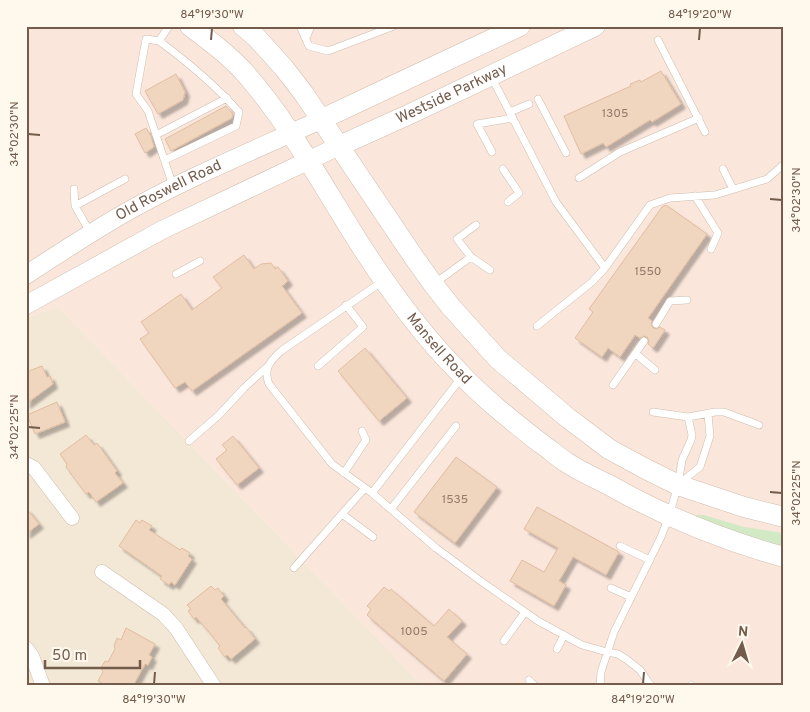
<svg xmlns="http://www.w3.org/2000/svg" width="810" height="712" font-family="Overpass,sans-serif">
	<style>
		.residential { fill: #f3e7d5 }
		.commercial { fill: #fbe6db }
		.green { fill: #d2e9c5 }
		.building { fill: #f0d5bf; stroke: #e2bda0; filter: url(#shadow) }
		.lines { fill: none; stroke-linecap: round; stroke-linejoin: round }
		.service-casing { stroke: #cdbdad; stroke-width: 8 }
		.minor-casing { stroke: #cdbdad; stroke-width: 15 }
		.tertiary-casing { stroke: #cdbdad; stroke-width: 19 }
		.secondary-casing { stroke: #d2bfad; stroke-width: 21 }
		.service { stroke: #fff; stroke-width: 7 }
		.minor { stroke: #fff; stroke-width: 14 }
		.tertiary { stroke: #fff; stroke-width: 18 }
		.secondary { stroke: #fff; stroke-width: 20 }
		.ticks { fill: none; stroke: #745c4c; stroke-width: 2 }
		.labels { text-anchor: middle; dominant-baseline: central; stroke-width: 5; stroke-linejoin: round; paint-order: stroke }
		.number-label { font-size: 12px; fill: #937a69 }
		.street-label { font-size: 15px; fill: #745c4c; stroke: #fef8ed }
		.neatline { fill: none; stroke: #745c4c; stroke-width: 2 }
		.ticks-label { font-size: 12px; text-anchor: middle; fill: #745c4c }
	</style>
	<defs>
		<filter id="shadow"><feDropShadow dx="4.5" dy="4.5" stdDeviation="1" flood-color="#0004"/></filter>
	</defs>
	<rect width="100%" height="100%" fill="#fcf5e6"/>
	<path class="residential" d="M58,307L423,686H26V318Z"/>
	<path class="commercial" d="M26,26H784V686H423L58,307L26,318Z"/>
	<path class="green" d="M696,515H704L744,527L784,533V549L696,519Z"/>
	<path class="building" d="M661,71L681,104L652,122L650,120L606,147L603,143L581,154L564,116L631,86L630,84L640,80L641,82Z
		M176,74L185,92L183,100L158,114L145,91Z
		M226,106L233,114L232,118L171,151L165,139Z
		M146,128L151,136L154,147L145,153L135,134Z
		M666,205L707,234L648,318L652,321L651,324L653,328L656,329L660,327L665,330L653,348L648,344L649,341L647,337L644,336L640,338L635,335L620,357L608,348L602,357L575,338L593,312L589,309L662,207Z
		M244,255L254,269L261,264L271,263L275,269L278,267L288,281L282,286L302,313L192,391L185,382L175,388L140,339L149,333L141,322L181,294L192,310L222,288L213,277Z
		M365,348L407,398L379,421L338,371Z
		M42,366L47,377L50,376L53,384L26,404V372Z
		M57,402L65,422L35,434L27,415Z
		M86,435L94,445L97,443L117,471L115,473L123,483L96,502L89,492L86,494L66,467L67,464L60,454Z
		M233,436L259,468L237,485L216,459L227,450L222,445Z
		M456,457L497,487L455,543L414,512Z
		M537,507L619,552L606,575L573,557L559,581L566,585L554,606L510,581L522,560L544,572L558,548L524,529Z
		M26,508L39,524L26,534Z
		M136,520L140,523L142,520L152,526L149,530L180,550L182,548L190,553L188,556L192,559L175,585L171,582L169,585L160,579L162,576L119,546Z
		M211,586L215,590L218,588L224,596L221,599L245,628L246,627L255,639L231,659L227,655L225,657L218,648L220,646L209,632L196,617L194,619L188,611L191,609L187,605Z
		M384,587L389,591L391,589L434,626L449,609L462,621L447,637L467,654L444,681L367,615L371,609L367,606Z
		M126,628L155,644L149,655L152,657L148,665L145,664L133,686H107L98,681L103,672L101,668L105,661L108,662L115,649L114,646L117,638L121,640Z"/>
	<g class="lines">
		<defs>
			<path id="service" d="M169,26L159,41L146,39L136,94L148,111L173,186
				M300,26L309,46L328,51L394,26
				M306,38L311,26
				M658,40L705,132
				M159,41C189,63 215,85 239,112L236,126L165,160
				M492,78L556,202L605,268
				M538,99L566,153
				M510,112L529,104
				M156,135L227,98
				M492,152L477,124L513,118
				M503,169L519,193L508,202
				M723,169L733,189
				M579,178L620,152L699,118
				M74,189L75,206L90,232
				M695,196L718,233L711,249
				M75,206L125,179
				M476,225L457,239L471,257L490,270
				M176,274L200,261
				M383,281L281,351C270,361 263,369 269,384L332,464L372,493L436,548L482,582L538,621L582,645L607,652L618,654L626,659L640,670L651,686
				M435,283L471,257
				M656,324L670,301L687,300
				M537,326L592,282L605,268L650,205L670,198L715,195L767,179L784,164
				M636,354L655,370
				M318,366L363,327L346,305
				M613,385L644,341
				M653,412L688,417L715,412H724L759,425
				M189,441L219,415L244,388L268,366
				M344,473L366,440L362,431
				M680,483L700,467L710,436L708,414
				M372,493L461,378
				M391,509L456,426
				M342,514L373,537
				M620,546L650,560
				M294,568L365,488
				M611,588L631,597
				M504,641L525,612
				M557,649L564,635
				M529,680L535,686
				M600,686L601,672L614,632L661,537L669,516L678,485L682,460L691,440L692,435L688,417
				M690,686L691,685"/>
			<path id="minor" d="M26,464L34,468L72,518
				M102,572L163,614L176,628L214,686
				M26,648L32,656L43,686"/>
			<g id="tertiary">
				<path id="s1" d="M26,275C58,254 90,233 123,214C186,178 255,150 320,120"/>
				<path d="M26,305L162,230L339,146"/>
			</g>
			<g id="secondary">
				<path id="s2" d="M190,26C210,41 230,56 246,74C292,127 325,190 363,249C391,292 422,335 459,372C483,398 511,420 539,442C548,448 557,456 566,462C579,471 595,478 609,485C664,516 722,540 784,557"/>
				<path d="M243,26L256,37L284,68L304,94L413,256L433,284L451,307L498,359L568,418L609,449L644,468L678,485L744,507L784,517"/>
				<path d="M320,120L520,26"/>
				<path id="s3" d="M339,146L410,114L595,26"/>
			</g>
		</defs>
		<use href="#service" class="service-casing"/>
		<use href="#minor" class="minor-casing"/>
		<use href="#tertiary" class="tertiary-casing"/>
		<use href="#secondary" class="secondary-casing"/>
		<use href="#service" class="service"/>
		<use href="#minor" class="minor"/>
		<use href="#tertiary" class="tertiary"/>
		<use href="#secondary" class="secondary"/>
	</g>
	<path class="ticks" d="M211,40L212,28M699,40L700,28M28,134L40,135M770,199L782,200M28,427L40,428M770,492L782,493M154,684L155,672M643,684L644,672"/>
	<g class="labels">
		<g class="number-label">
			<text x="615" y="114">1305</text>
			<text x="648" y="272">1550</text>
			<text x="455" y="500">1535</text>
			<text x="414" y="632">1005</text>
		</g>
		<g class="street-label">
			<text stroke="none"><textPath href="#s3" startOffset="124">Westside Parkway</textPath></text>
			<text stroke="none"><textPath href="#s1" startOffset="166">Old Roswell Road</textPath></text>
			<text stroke="none"><textPath href="#s2" startOffset="410">Mansell Road</textPath></text>
		</g>
	</g>
	<rect width="810" height="712" fill="none" stroke="#fef8ed" stroke-width="55"/>
	<g transform="translate(742 644) rotate(5)" stroke="#fef8ed" stroke-width="4" paint-order="stroke">
	<path d="M0-4L9 19L0 12L-9 19Z" fill="#745c4c"/>
	<text y="-8" font-size="14" font-weight="bold" text-anchor="middle" fill="#745c4c">N</text>
	</g>
	<path d="M45 660v8h95v-8" fill="none" stroke="#745c4c" stroke-width="2.5"/>
	<text x="52" y="660" font-size="15" fill="#745c4c" stroke="#fef8ed" stroke-width="4" paint-order="stroke">50 m</text>
	<rect x="28" y="28" width="754" height="656" class="neatline"/>
	<g class="ticks-label">
		<text x="212" y="18">84°19'30"W</text>
		<text x="700" y="18">84°19'20"W</text>
		<text transform="translate(14 134) rotate(-90)" y="4">34°02'30"N</text>
		<text transform="translate(796 200) rotate(-90)" y="4">34°02'30"N</text>
		<text transform="translate(14 427) rotate(-90)" y="4">34°02'25"N</text>
		<text transform="translate(796 493) rotate(-90)" y="4">34°02'25"N</text>
		<text x="154" y="703">84°19'30"W</text>
		<text x="643" y="703">84°19'20"W</text>
	</g>
</svg>
